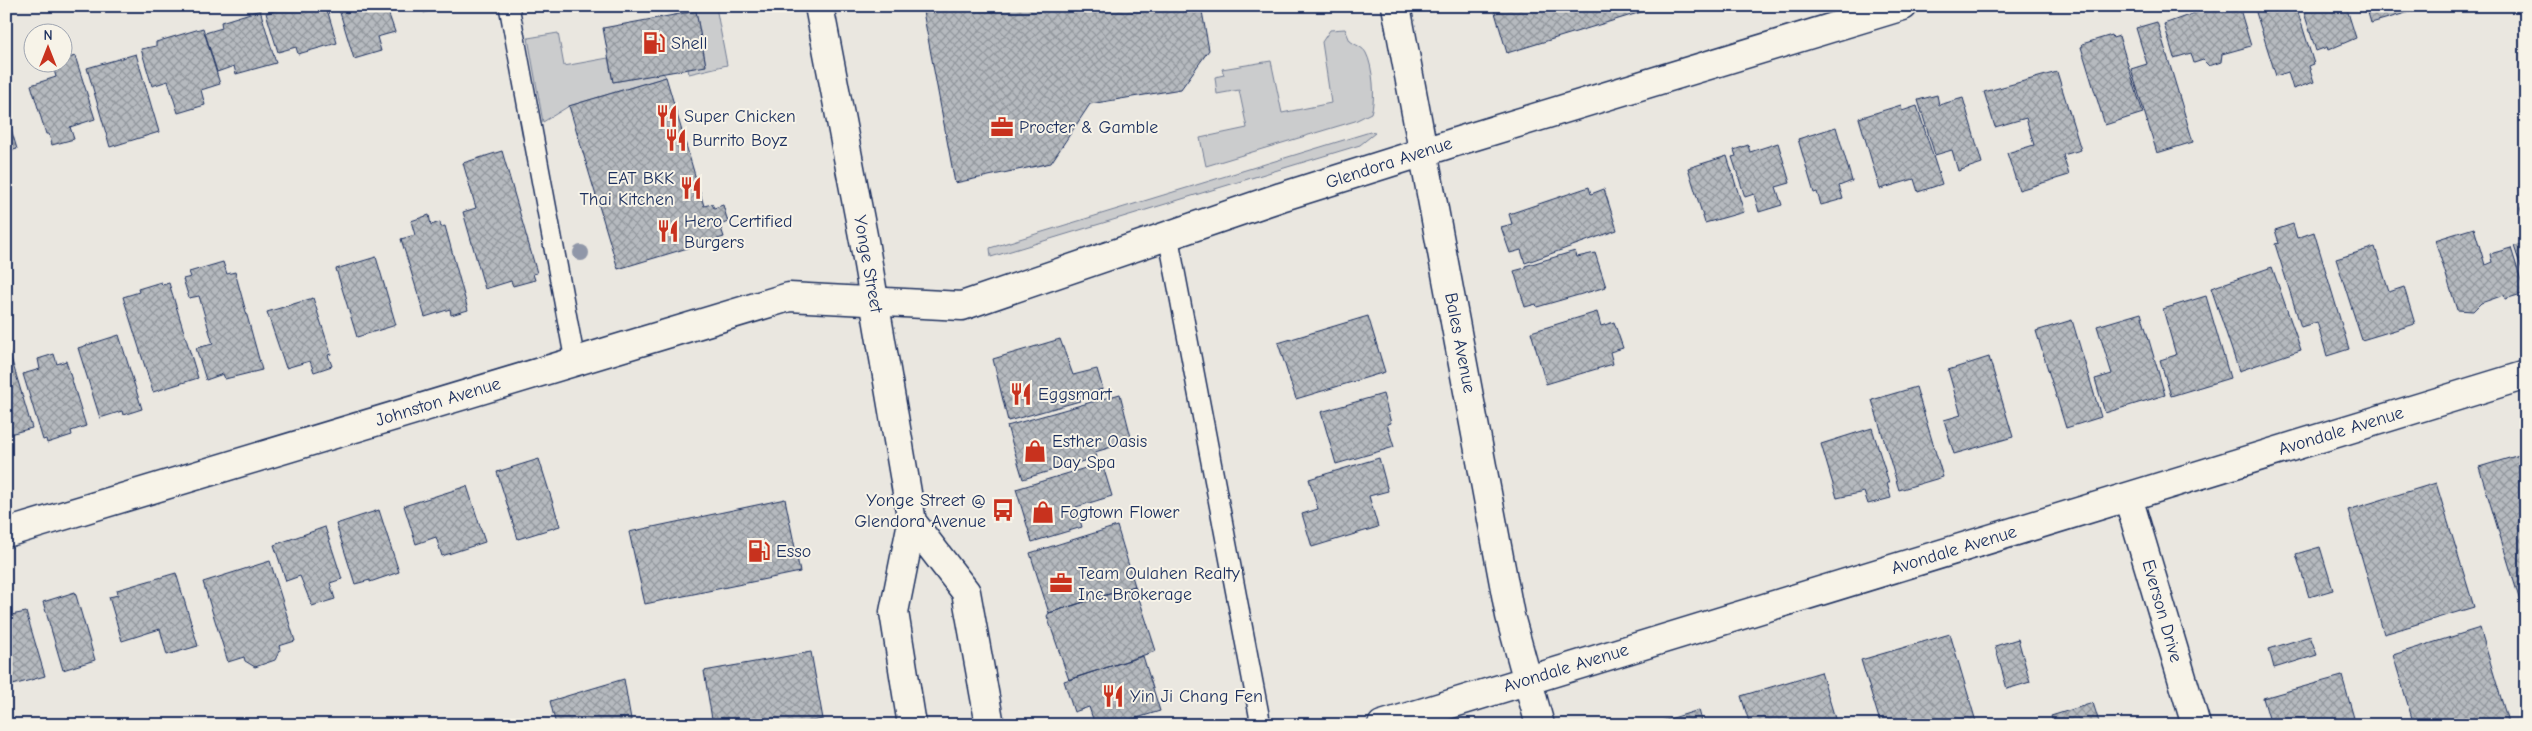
<svg xmlns="http://www.w3.org/2000/svg" width="2532" height="731" font-family="'Comic Neue',sans-serif">
	<style>
		.grass { fill: #cbcccd; stroke: #737e96 }
		.building { fill: url(#building-cross-hatch); stroke: #1b2f5e }
		.lines { fill: none; stroke-linecap: round; stroke-linejoin: round }
		.service-casing { stroke: #1b2f5e; stroke-width: 22 }
		.minor-casing { stroke: #1b2f5e; stroke-width: 31 }
		.primary-casing { stroke: #1b2f5e; stroke-width: 31 }
		.service { stroke: #f7f3e8; stroke-width: 19 }
		.minor { stroke: #f7f3e8; stroke-width: 28 }
		.primary { stroke: #f7f3e8; stroke-width: 28 }
		.tree { fill: #9097a8 }
		.labels { text-anchor: middle; dominant-baseline: central; stroke-width: 4; stroke-linejoin: round; paint-order: stroke }
		.poi-label { font-size: 18px; fill: #1b2f5e; stroke: #f7f3e8; text-anchor: start }
		.street-label { font-size: 18px; fill: #1b2f5e; stroke: #f7f3e8 }
	</style>
	<defs>
		<pattern id="building-cross-hatch" width="8" height="8" patternUnits="userSpaceOnUse" patternTransform="scale(1.25)"><rect width="8" height="8" fill="#b6babf"/><path d="M0 0l8 8M0 8l8-8" fill="none" stroke="#93989e"/></pattern>
	</defs>
	<rect width="100%" height="100%" fill="#eae7e0"/>
	<filter id="ink" filterUnits="userSpaceOnUse"><feTurbulence type="fractalNoise" baseFrequency=".02" numOctaves="2"/><feDisplacementMap in="SourceGraphic" scale="10" xChannelSelector="R" yChannelSelector="G"/><feConvolveMatrix kernelMatrix="1 2 1 2 8 2 1 2 1" color-interpolation-filters="sRGB"/></filter>
	<g filter="url(#ink)">
		<path class="grass" d="M716,7L727,65L689,74L688,69L706,65L696,11Z
			M1345,29L1350,41C1355,45 1363,47 1366,53C1373,66 1376,100 1371,113L1355,121L1206,166L1200,138L1247,128L1239,90L1217,94L1215,77L1224,75L1222,69L1271,61L1282,113L1331,103L1322,42L1330,30Z
			M558,33L564,66L608,58L613,82L663,73L666,77L569,106L543,122L528,38Z
			M1370,132L1375,133L1360,145L991,257L990,248Z"/>
		<path class="building" d="M283,6H326L337,43L298,54L296,47L278,52L266,13L284,8Z
			M338,6H386L395,32L377,37L381,51L354,59Z
			M422,6H445L424,13Z
			M922,6H1201L1209,50L1181,89L1090,104L1051,163L955,183Z
			M1493,6H1661L1507,53Z
			M2214,6H2239L2251,46L2222,54L2221,62L2209,66L2203,60L2194,63L2191,53L2174,58L2164,24Z
			M2254,6H2296L2314,64L2309,66L2314,82L2293,89L2288,72L2276,76Z
			M2302,6H2346L2356,38L2328,50L2327,47L2316,51Z
			M2366,6H2411L2413,11L2371,23Z
			M260,10L276,63L236,74L234,66L217,72L205,33L222,28L221,22Z
			M696,11L706,66L613,82L603,28Z
			M2157,22L2193,142L2157,153L2131,69L2147,64L2136,28Z
			M203,28L220,84L201,90L205,105L178,113L168,81L152,86L141,49L156,46V42Z
			M2112,35L2113,38L2119,36L2143,113L2105,125L2081,47L2083,46L2082,44Z
			M136,54L159,132L110,147L87,68Z
			M75,56L95,119L70,127L74,139L52,145L49,134H46L31,85L56,77L52,63L62,62V60Z
			M2057,72L2081,150L2063,155L2069,175L2019,190L2007,153L2034,145L2026,118L1995,127L1984,92Z
			M666,77L704,206L712,204L714,208L723,205L728,222L720,225L724,237L618,269L569,106Z
			M1937,95L1939,105L1963,98L1982,163L1958,171L1952,150L1935,155L1918,100Z
			M1901,105L1902,111L1917,106L1942,184L1918,192L1914,179L1880,189L1859,118Z
			M6,112L17,149L6,152Z
			M1836,127L1852,181L1839,186L1843,199L1821,205L1817,192L1814,193L1798,139Z
			M1778,143L1790,183L1776,187L1782,205L1759,212L1754,194L1745,197L1732,157L1736,156L1734,150L1748,145L1750,152Z
			M502,151L537,273L533,274L535,280L513,286L511,281L485,289L463,212L476,208L463,163Z
			M1727,156L1744,212L1705,223L1688,168Z
			M1589,187L1591,194L1604,189L1617,230L1525,263L1521,250L1510,253L1501,227L1512,224L1509,214Z
			M2526,205V226L2520,207Z
			M429,215L431,225L440,222L441,227L445,226L468,310L451,315L450,309L425,317L401,239L415,235L411,221Z
			M2293,224L2297,238L2314,232L2349,349L2327,356L2317,322L2301,327L2275,244L2279,243L2275,230Z
			M2474,228L2485,265L2492,262L2490,254L2511,248L2525,293L2505,299L2504,295L2481,303L2473,311L2457,310L2435,240Z
			M2526,243V282L2514,246Z
			M2375,247L2389,292L2404,287L2415,324L2362,340L2336,259Z
			M1575,251L1577,257L1595,253L1606,287L1537,307L1536,304L1525,307L1514,271L1525,268V266Z
			M376,257L396,325L357,337L336,269Z
			M223,262L227,274L235,272L262,370L225,379L223,374L206,380L196,348L213,344L199,296L189,298L183,279L191,277L189,272Z
			M2272,267L2301,350L2239,371L2211,288Z
			M161,282L162,285L169,283L198,378L153,392L123,297L139,292L138,289Z
			M2206,296L2230,378L2171,396L2160,360L2176,355L2163,309Z
			M313,298L331,354L328,355L332,366L314,372L310,361L286,368L267,312Z
			M1597,312L1601,326L1614,322L1623,348L1610,352L1613,364L1546,384L1531,332Z
			M2141,313L2165,395L2105,413L2095,379L2112,374L2097,326Z
			M1368,316L1385,372L1296,399L1278,343Z
			M2072,320L2101,417L2066,428L2036,331Z
			M119,335L142,409L123,415L122,411L100,418L78,348Z
			M1060,339L1073,375L1097,369L1103,389L1079,396L1080,401L1008,421L993,359Z
			M6,341L32,428L6,435Z
			M54,354L57,364L66,361L86,426L71,431L72,435L47,443L46,439L43,440L23,374L40,369L38,359Z
			M1989,357L2013,437L1954,454L1944,420L1961,415L1948,370Z
			M1916,387L1943,477L1899,490L1872,400Z
			M1120,394L1132,441L1095,452L1097,457L1023,479L1007,426Z
			M1383,394L1391,423L1387,424L1394,447L1336,464L1321,412Z
			M1872,428L1889,483H1887L1891,498L1868,504L1864,492L1837,498L1821,444Z
			M2526,453V621L2479,467Z
			M1379,458L1388,491L1369,496L1378,527L1312,547L1302,514L1318,509L1309,479Z
			M539,459L560,526L518,539L497,472Z
			M1102,463L1112,496L1076,507L1082,527L1032,542L1016,489Z
			M2436,483L2474,607L2384,634L2348,510Z
			M467,486L485,542L442,556L436,537L416,544L404,506Z
			M785,499L800,572L645,604L629,532Z
			M379,510L399,572L370,582V580L355,584L336,524Z
			M1117,526L1135,586L1049,613L1030,553Z
			M325,527L342,579L330,583L335,599L312,606L300,576L286,581L274,545Z
			M2320,547L2333,590L2309,597L2296,554Z
			M270,561L295,641L279,646L280,650L275,660L255,667L245,661L244,657L228,662L203,582Z
			M176,573L198,646L167,655L160,629L122,641L109,597L118,595L117,590Z
			M1135,586L1156,651L1069,680L1047,616L1049,613Z
			M75,592L95,660L63,670L43,602Z
			M26,612L45,676L6,687V616Z
			M2480,628L2509,725H2414L2393,655Z
			M1950,634L1977,725H1881L1861,660Z
			M2310,636L2317,655L2274,668L2269,649Z
			M2018,639L2030,682L2007,689L1995,646Z
			M811,652L823,719L786,725H713L704,671Z
			M1143,656L1160,711L1114,725H1095L1089,707L1074,712L1064,681Z
			M1821,672L1837,725H1750L1741,696Z
			M2342,676L2356,725H2271L2263,698Z
			M624,679L632,725H556L550,701Z
			M2093,703L2099,722L2091,725H2054L2051,716Z
			M1699,710L1703,725H1650Z"/>
		<g class="lines">
			<defs>
				<path id="service" d="M509,6L575,361
					M1168,235L1261,725"/>
				<path id="minor" d="M1396,6L1510,616L1540,725
					M2128,497L2196,725
					M6,533L789,297L962,306L1281,197L1465,139L1903,6
					M1382,725L2526,375"/>
				<path id="primary" d="M819,6L864,241L912,522L894,612L912,725
					M912,522L966,592L990,725"/>
			</defs>
			<use href="#service" class="service-casing"/>
			<use href="#minor" class="minor-casing"/>
			<use href="#primary" class="primary-casing"/>
			<use href="#service" class="service"/>
			<use href="#minor" class="minor"/>
			<use href="#primary" class="primary"/>
		</g>
		<circle class="tree" cx="581" cy="253" r="8"/>
	</g>
	<defs>
		<symbol id="fuel-bare" viewBox="-9 -9 18 18"><path d="M-5.5-6h7V0h2V4h1.3V-2.5L3-4.5l.8-.8L6-3V5H2.5V1h-1V6h-7ZM-4.2-4.7v3.2H.2V-4.7Z" fill="#c8321e" stroke="#f7f3e8" stroke-width="2.5" paint-order="stroke"/></symbol>
		<symbol id="restaurant-bare" viewBox="-9 -9 18 18"><path d="M-5-6h1v4h1v-4h1v4h1v-4h1v5L-1.5 .5V6h-2V.5L-5-1ZM5-6V6H3V1.5H1.5Q1.5-4 5-6Z" fill="#c8321e" stroke="#f7f3e8" stroke-width="2.5" paint-order="stroke"/></symbol>
		<symbol id="office-bare" viewBox="-9 -9 18 18"><path d="M-6-3h4V-5.5h4V-3h4V5H-6ZM-1-4.5V-3h2v-1.5ZM-6 0V1H6V0Z" fill="#c8321e" stroke="#f7f3e8" stroke-width="2.5" paint-order="stroke"/></symbol>
		<symbol id="shop-bare" viewBox="-9 -9 18 18"><path d="M-5-2.5h2.3a2.7 3.5 0 0 1 5.4 0H5L5.5 6h-11ZM-1.5-2.5h3a1.5 2.3 0 0 0-3 0Z" fill="#c8321e" stroke="#f7f3e8" stroke-width="2.5" paint-order="stroke"/></symbol>
		<symbol id="bus-bare" viewBox="-9 -9 18 18"><path d="M-5-6H5V4H4V6H2V4H-2V6H-4V4H-5ZM-3.5-4V0h7V-4ZM-3.5 1.2v1.5H-2V1.2ZM2 1.2v1.5H3.5V1.2Z" fill="#c8321e" stroke="#f7f3e8" stroke-width="2.5" paint-order="stroke"/></symbol>
	</defs>
	<g fill-rule="evenodd">
		<use href="#fuel-bare" x="638" y="27" width="32" height="32"/>
		<use href="#restaurant-bare" x="651" y="100" width="32" height="32"/>
		<use href="#office-bare" x="986" y="111" width="32" height="32"/>
		<use href="#restaurant-bare" x="660" y="124" width="32" height="32"/>
		<use href="#restaurant-bare" x="675" y="172" width="32" height="32"/>
		<use href="#restaurant-bare" x="652" y="215" width="32" height="32"/>
		<use href="#restaurant-bare" x="1005" y="378" width="32" height="32"/>
		<use href="#shop-bare" x="1019" y="435" width="32" height="32"/>
		<use href="#bus-bare" x="987" y="494" width="32" height="32"/>
		<use href="#shop-bare" x="1027" y="496" width="32" height="32"/>
		<use href="#fuel-bare" x="743" y="535" width="32" height="32"/>
		<use href="#office-bare" x="1045" y="567" width="32" height="32"/>
		<use href="#restaurant-bare" x="1097" y="680" width="32" height="32"/>
	</g>
	<g class="labels">
		<g class="poi-label">
			<text x="671" y="43">Shell</text>
			<text x="684" y="116">Super Chicken</text>
			<text x="1019" y="127">Procter &amp; Gamble</text>
			<text x="692" y="140">Burrito Boyz</text>
			<text x="674" y="178" text-anchor="end">EAT BKK<tspan x="674" dy="21">Thai Kitchen</tspan></text>
			<text x="684" y="221">Hero Certified<tspan x="684" dy="21">Burgers</tspan></text>
			<text x="1038" y="394">Eggsmart</text>
			<text x="1052" y="441">Esther Oasis<tspan x="1052" dy="21">Day Spa</tspan></text>
			<text x="986" y="500" text-anchor="end">Yonge Street @<tspan x="986" dy="21">Glendora Avenue</tspan></text>
			<text x="1060" y="512">Fogtown Flower</text>
			<text x="776" y="551">Esso</text>
			<text x="1078" y="573">Team Oulahen Realty<tspan x="1078" dy="21">Inc. Brokerage</tspan></text>
			<text x="1130" y="696">Yin Ji Chang Fen</text>
		</g>
		<g class="street-label">
			<text transform="translate(1389 163) rotate(-18)">Glendora Avenue</text>
			<text transform="translate(868 264) rotate(80)">Yonge Street</text>
			<text transform="translate(1460 343) rotate(79)">Bales Avenue</text>
			<text transform="translate(438 402) rotate(-17)">Johnston Avenue</text>
			<text transform="translate(2341 431) rotate(-17)">Avondale Avenue</text>
			<text transform="translate(1954 550) rotate(-17)">Avondale Avenue</text>
			<text transform="translate(2162 611) rotate(74)">Everson Drive</text>
			<text transform="translate(1566 668) rotate(-17)">Avondale Avenue</text>
		</g>
	</g>
	<rect width="2532" height="731" fill="none" stroke="#f7f3e8" stroke-width="25"/>
	<rect x="12" y="12" width="2507" height="706" fill="none" stroke="#1b2f5e" stroke-width="2" filter="url(#ink)"/>
	<g transform="translate(48 48)"><circle r="24" fill="#f7f3e8" stroke="#9fa5b1"/>
	<path d="M0-4L9 19L0 12L-9 19Z" fill="#c8321e"/>
	<text y="-8" font-size="14" font-weight="bold" text-anchor="middle" fill="#1b2f5e">N</text>
	</g>
</svg>
